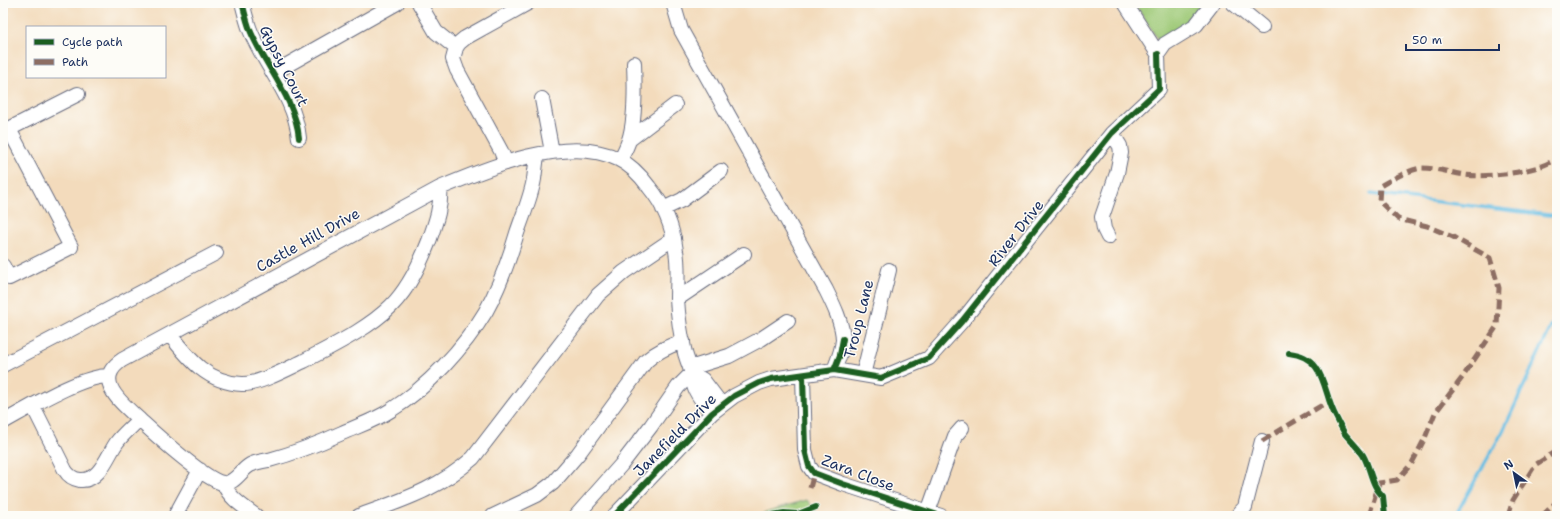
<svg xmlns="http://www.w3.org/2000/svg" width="1560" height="519" font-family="'Shantell Sans',sans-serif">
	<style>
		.green { fill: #9dc976; stroke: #5c7c6a }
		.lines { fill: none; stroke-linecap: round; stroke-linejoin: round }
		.stream { stroke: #64bce2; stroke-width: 3.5 }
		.minor-casing { stroke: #676b7f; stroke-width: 16 }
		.minor { stroke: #fff; stroke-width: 14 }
		.quiet { stroke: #8d6e63; stroke-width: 5; stroke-dasharray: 10 5; stroke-linecap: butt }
		.cycleway-casing { stroke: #fdfcf7; stroke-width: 8 }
		.cycleway { stroke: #1b5e20; stroke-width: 6 }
		.labels { text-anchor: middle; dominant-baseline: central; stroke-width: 3; stroke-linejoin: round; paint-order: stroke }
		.street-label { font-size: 15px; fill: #1b2f5e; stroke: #fdfcf7 }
	</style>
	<rect width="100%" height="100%" fill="#fdfcf7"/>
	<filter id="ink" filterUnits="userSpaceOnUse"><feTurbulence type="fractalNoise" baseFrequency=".025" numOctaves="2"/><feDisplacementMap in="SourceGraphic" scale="8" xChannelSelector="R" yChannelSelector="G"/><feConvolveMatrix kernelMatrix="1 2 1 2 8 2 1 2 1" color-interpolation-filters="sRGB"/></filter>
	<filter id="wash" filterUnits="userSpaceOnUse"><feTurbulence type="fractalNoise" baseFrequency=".012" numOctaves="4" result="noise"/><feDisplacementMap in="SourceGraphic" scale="16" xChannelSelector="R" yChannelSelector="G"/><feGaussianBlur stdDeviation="0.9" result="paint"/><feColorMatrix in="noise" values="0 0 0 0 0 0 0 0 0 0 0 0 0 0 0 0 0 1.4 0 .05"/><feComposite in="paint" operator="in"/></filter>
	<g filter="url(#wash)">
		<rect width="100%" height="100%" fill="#f3dbbc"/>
		<path class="green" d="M1134,3H1201L1188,23L1158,40Z
			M807,500L819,516H760L768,511Z"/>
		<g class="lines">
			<path class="stream" d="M1371,194L1557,216
				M1455,516L1503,431L1557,314"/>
		</g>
	</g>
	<g filter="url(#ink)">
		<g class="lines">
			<defs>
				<path id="minor" d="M419,3L436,32L456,48L453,59L457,70L501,151L506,163
					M673,3L681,30L826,290C833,304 843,324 843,340C842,351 838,360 834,370L881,378L929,358L962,321L1112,133L1159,89L1158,54
					M1125,3L1158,54
					M1233,3L1262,27
					M243,6C245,14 247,22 250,30C265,67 295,97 299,138
					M456,48L459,43L465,38L528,3
					M1158,54L1165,44L1196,25L1213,3
					M273,73L397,3
					M542,99L552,152
					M3,132L78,94
					M629,140L675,105
					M537,155C536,163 535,171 534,179C531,197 523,215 517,233C509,260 499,287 486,311C464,348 427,388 391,410C376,420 358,426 342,433C318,444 295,453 269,460C263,461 256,462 250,465C241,470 234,485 223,483C207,481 156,435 143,423C126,406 90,382 122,360L440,188C487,168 568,134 618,159C631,165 641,176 649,187C664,205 673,228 676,251C679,267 677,283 677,299C678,317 681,336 685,353C687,360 690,367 692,374C693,380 693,385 696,391C700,399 706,406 712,413
					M620,160C623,154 627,147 629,140C636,119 635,86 634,63
					M663,209L682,200L721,171
					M1108,237L1104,229L1102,217L1117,173L1121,153L1120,146L1112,133
					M3,266L9,278L71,247L9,129
					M677,299L744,254
					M170,335C189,359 208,383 242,384C258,385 289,368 304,361C332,346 368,329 391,306C409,288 420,264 429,241C435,224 442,206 440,188
					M3,365L216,253
					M690,368L729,356L761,339L788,321
					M692,373L703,380L722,405
					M803,375L805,450L809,466L814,473L843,484L941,516
					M863,375L889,270
					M33,406L65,470C68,475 73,479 80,480C100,482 108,454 117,442C124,433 132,427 139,419
					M3,422C29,408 80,376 109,376
					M224,484C229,498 244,507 256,516
					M928,512L955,436L962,428
					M175,516L200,470
					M359,516C402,500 437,490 473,458L598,295L624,272L674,238
					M493,516L537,495L553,483L578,454L646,361C657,351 669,346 683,341
					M576,516L621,465L651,426L678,387L692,373
					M614,516L712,413L734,396L759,383L771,379L834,370
					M1237,516L1245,507L1262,441"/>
			</defs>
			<use href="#minor" class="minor-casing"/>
			<use href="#minor" class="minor"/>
			<path class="quiet" d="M1262,441L1329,401
				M810,488L814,473
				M1369,516L1379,483L1397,480L1412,463L1425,438L1435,413L1462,378L1497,326L1499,288L1490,258L1453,237L1427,226L1398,219L1379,201L1380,186C1391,180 1410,169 1422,168C1437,168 1451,173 1465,175C1487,178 1539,172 1557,158
				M1508,516L1513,500L1535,465L1557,451
				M1542,516L1557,501"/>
			<defs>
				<path id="cycleway" d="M243,6C245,14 247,22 250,30C265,67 295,97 299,138
					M843,339L840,355L834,370L881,378L929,358L962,321L1112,133L1159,89L1158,54
					M1289,353C1327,357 1322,392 1336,417C1339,423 1342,429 1345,434C1351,441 1358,448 1363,455C1371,469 1371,486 1383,496L1385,516
					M803,375L805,450L809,466L814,473L843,484L941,516
					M614,516L712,413L734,396L759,383L771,379L834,370
					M767,516L784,513L798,514L816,507"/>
			</defs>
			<use href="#cycleway" class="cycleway-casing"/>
			<use href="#cycleway" class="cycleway"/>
		</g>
	</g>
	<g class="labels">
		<g class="street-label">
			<text transform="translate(284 66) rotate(63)">Gypsy Court</text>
			<text transform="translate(1016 233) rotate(-52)">River Drive</text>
			<text transform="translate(308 240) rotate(-29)">Castle Hill Drive</text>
			<text transform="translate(859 319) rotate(-76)">Troup Lane</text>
			<text transform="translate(675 435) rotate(-45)">Janefield Drive</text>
			<text transform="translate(858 473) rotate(21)">Zara Close</text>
		</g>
	</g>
	<rect width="1560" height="519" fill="none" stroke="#fdfcf7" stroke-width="16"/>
	<rect x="26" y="26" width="140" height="52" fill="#fdfcf7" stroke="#a3aaba"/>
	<rect x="34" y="39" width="20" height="6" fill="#1b5e20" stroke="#a3aaba"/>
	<text x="62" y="46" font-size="12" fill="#1b2f5e">Cycle path</text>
	<rect x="34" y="59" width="20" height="6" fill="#8d6e63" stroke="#a3aaba"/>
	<text x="62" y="66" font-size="12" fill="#1b2f5e">Path</text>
	<g transform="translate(1514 473) rotate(327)" stroke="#fdfcf7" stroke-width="3" paint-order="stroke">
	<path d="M0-3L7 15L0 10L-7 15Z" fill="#1b2f5e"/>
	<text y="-6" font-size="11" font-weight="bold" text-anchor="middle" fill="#1b2f5e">N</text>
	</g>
	<path d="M1406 44v6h93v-6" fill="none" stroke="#1b2f5e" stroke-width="2"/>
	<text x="1412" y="44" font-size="12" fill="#1b2f5e" stroke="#fdfcf7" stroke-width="3" paint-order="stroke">50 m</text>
</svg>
